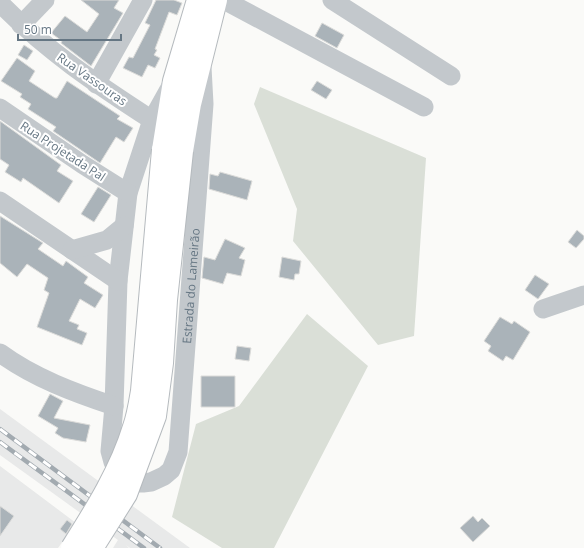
<svg xmlns="http://www.w3.org/2000/svg" width="584" height="548" font-family="'Open Sans',sans-serif">
	<style>
		.built { fill: #e8e9e9 }
		.green { fill: #dadfd7 }
		.building { fill: #aab3b9; stroke: #dcdcda }
		.lines { fill: none; stroke-linecap: round; stroke-linejoin: round }
		.major-casing { stroke: #b5babe; stroke-width: 24 }
		.minor { stroke: #c3c8cc; stroke-width: 19 }
		.major { stroke: #fff; stroke-width: 22 }
		.rail-casing { stroke: #a2aab0; stroke-width: 4.5 }
		.rail { stroke: #fff; stroke-width: 3; stroke-dasharray: 9; stroke-linecap: butt }
		.major-bridge-casing { stroke: #b5babe; stroke-width: 24; stroke-linecap: butt }
		.major-bridge { stroke: #fff; stroke-width: 22 }
		.labels { text-anchor: middle; dominant-baseline: central; stroke-width: 4; stroke-linejoin: round; paint-order: stroke }
		.street-label { font-size: 12px; fill: #657683; stroke: #fff }
	</style>
	<rect width="100%" height="100%" fill="#fafaf8"/>
	<path class="built" d="M0,409L190,548H130L126,545L129,548H113L118,540L0,455Z
		M0,466L76,523L58,548H0Z"/>
	<path class="green" d="M260,87L426,158L414,336L378,345L293,241L297,209L254,104Z
		M307,314L368,366L274,548H222L172,517L196,424L239,406Z"/>
	<path class="building" d="M81,0H119L114,8L123,13L91,66L61,43L62,41L51,33L65,16L87,32L99,14Z
		M156,0H174L182,3L177,15L169,12L155,49L157,50L154,55L160,58L155,68L148,65L142,77L123,68L129,57L133,58L150,25L145,23Z
		M322,23L344,35L337,48L315,36Z
		M24,45L33,51L27,60L18,55Z
		M17,58L35,71L29,81L55,98H57L67,81L120,116L117,119L133,128L124,142L116,137L100,163L53,131L56,127L28,109L31,104L20,97L22,94L1,81Z
		M317,81L332,90L326,99L311,90Z
		M0,121L61,165L57,171L73,181L59,203L23,178L21,182L5,172L9,165L0,159Z
		M220,172L252,181L247,200L209,189L210,174L218,176Z
		M98,187L111,195L94,222L81,214Z
		M0,216L43,243L38,249L63,266L66,261L88,277L84,283L103,295L95,308L80,299L69,321L79,325L77,329L87,333L82,345L37,327L49,293L44,290L48,278L27,264L17,277L0,263Z
		M577,230L584,236V239L576,248L568,242Z
		M225,239L245,248L239,258L245,260L241,276L227,273L223,284L202,278L204,257L215,260Z
		M282,257L301,261L299,274H295L294,280L279,277Z
		M535,275L549,284L538,299L525,290Z
		M500,317L512,324L514,321L530,332L513,360L506,356L503,361L488,351L491,346L484,341Z
		M237,346L251,348L249,361L235,359Z
		M201,376H235V407H201Z
		M50,394L63,401L54,418L90,425L86,442L63,438L55,433L58,428L38,416Z
		M0,506L14,516L0,536Z
		M473,516L478,522L482,518L490,526L473,542L460,528Z
		M67,520L72,524L66,534L60,529Z"/>
	<g class="lines">
		<defs>
			<path id="major" d="M163,150L174,81L198,0
				M182,151L190,104L216,0"/>
		</defs>
		<use href="#major" class="major-casing"/>
		<g class="minor">
			<path d="M224,0L424,107"/>
			<path d="M332,0L451,76"/>
			<path d="M0,3C45,50 98,85 152,120"/>
			<path d="M21,25L45,0"/>
			<path d="M96,84L143,0"/>
			<path id="s1" d="M171,86L152,120L128,193L118,281L114,406L110,451L113,462L119,473L134,483H143L151,482L164,476L171,470L178,452L204,104L202,67"/>
			<path d="M0,108L82,164L128,193"/>
			<path d="M0,201L118,281"/>
			<path d="M72,250L107,240L124,226"/>
			<path d="M543,309L584,295"/>
			<path d="M0,353C34,378 75,393 114,406"/>
		</g>
		<use href="#major" class="major"/>
		<defs>
			<path id="rail" d="M0,429L160,548
				M0,442L144,548"/>
		</defs>
		<use href="#rail" class="rail-casing"/>
		<use href="#rail" class="rail"/>
		<defs>
			<path id="major-bridge" d="M72,548C96,510 121,470 134,427C138,416 140,403 142,391L163,150
				M92,548L126,494L155,416L162,363L166,300L182,151"/>
		</defs>
		<use href="#major-bridge" class="major-bridge-casing"/>
		<use href="#major-bridge" class="major-bridge"/>
	</g>
	<g class="labels">
		<g class="street-label">
			<text transform="translate(92 79) rotate(35)">Rua Vassouras</text>
			<text transform="translate(63 151) rotate(33)">Rua Projetada Pal</text>
			<text stroke="none"><textPath href="#s1" startOffset="643">Estrada do Lameirão</textPath></text>
		</g>
	</g>
	<path d="M18 34v6h103v-6" fill="none" stroke="#657683" stroke-width="2"/>
	<text x="24" y="34" font-size="12" fill="#657683" stroke="#ffffff" stroke-width="3" paint-order="stroke">50 m</text>
</svg>
